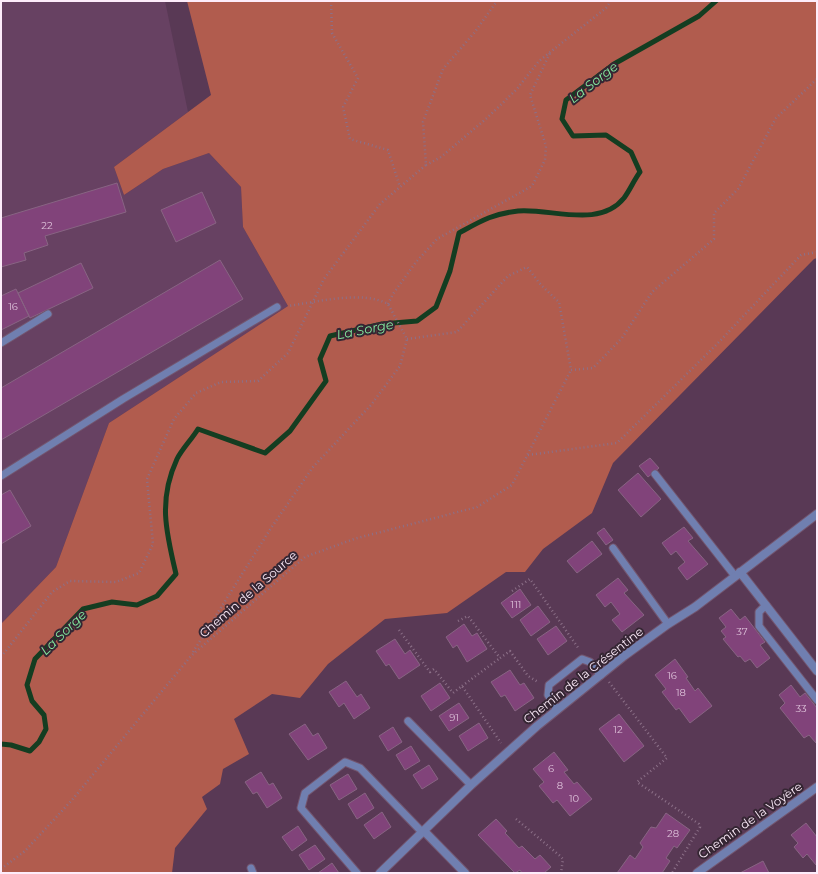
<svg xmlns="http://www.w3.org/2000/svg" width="818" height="874" font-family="Montserrat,sans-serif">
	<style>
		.built { fill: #674162 }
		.forest { fill: #b15c4e }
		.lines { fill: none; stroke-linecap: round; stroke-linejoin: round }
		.stream { stroke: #143d21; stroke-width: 5 }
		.building { fill: #81437a; stroke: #886483 }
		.lane-casing { stroke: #73566f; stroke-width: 9 }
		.street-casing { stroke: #73566f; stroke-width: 10 }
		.path { stroke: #8c7088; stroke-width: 2.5; stroke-dasharray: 1 3; stroke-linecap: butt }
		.lane { stroke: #707fb0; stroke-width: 7 }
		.street { stroke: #707fb0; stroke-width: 8 }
		.labels { text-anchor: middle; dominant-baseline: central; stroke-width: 4; stroke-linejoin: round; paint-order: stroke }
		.number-label { font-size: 10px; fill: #dec2da }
		.street-label { font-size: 12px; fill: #fdecfa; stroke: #352633 }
		.water-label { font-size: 13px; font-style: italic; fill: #83ea9f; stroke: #352633 }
	</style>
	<rect width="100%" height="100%" fill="#593955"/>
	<path class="built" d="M1,1H165L188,112L114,167L124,195L163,169L209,153L241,187L243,227L288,306L109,423L56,567L1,624Z"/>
	<path class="forest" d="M187,1H817V258L814,259L613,463L592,513L543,549L525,572H506L447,613L385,619L328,664L300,698L272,694L234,719L249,754L223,769L220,784L202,797L207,809L175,848L172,873H1V624L56,567L109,423L288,306L243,227L241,187L209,153L163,169L124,195L114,167L211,95Z"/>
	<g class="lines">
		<path class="stream" d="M1,744L11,745L30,751L39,742L46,729L44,715L32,701L27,685L35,659L83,609L112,602L137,605L157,596L176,574C166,532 158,500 177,459C182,449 192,439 198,429L265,453L290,431L326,381L320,359L330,336L382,324L417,321L436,307L450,271L459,233C481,221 492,214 518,211C551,208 599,229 624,198C630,190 634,180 640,172L631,152L606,135L573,136L562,119L566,100L614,64L699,16L716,1"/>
	</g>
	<path class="building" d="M117,183L126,212L45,236L48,245L24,253L26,260L1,267V218Z
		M202,192L216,223L176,242L161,210Z
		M220,260L243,299L1,440V388Z
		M81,263L93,288L30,318L18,293Z
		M16,289L29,316L1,330V296Z
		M650,458L659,468L648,477L639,466Z
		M638,473L661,499L641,517L618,490Z
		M10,490L31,526L1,544V495Z
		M684,527L693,538L688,541L708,564L687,580L678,568L685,562L676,551L671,555L662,543Z
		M604,528L613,540L606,545L597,533Z
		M592,541L602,554L577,573L567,561Z
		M618,578L628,590L624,593L644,615L622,632L612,620L620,614L611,602L605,607L596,595Z
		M520,589L531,605L512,618L501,603Z
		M538,606L550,622L531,636L520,620Z
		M731,609L740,620L745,616L765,642L760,645L770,658L757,668L750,659L745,662L740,656L738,657L723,639L726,637L721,631L726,627L719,618Z
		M464,624L472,636L477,633L487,649L467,662L457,645L453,648L446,637Z
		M556,626L567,641L548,655L537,639Z
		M395,639L405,654L410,650L420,665L399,679L389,664L386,666L376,651Z
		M675,659L688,677L686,678L695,691L698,688L712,706L690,723L679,708L676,710L662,692L666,689L655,675Z
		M510,670L520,685L524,683L534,698L515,711L505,695L501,697L491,682Z
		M346,681L357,697L361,694L370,708L354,719L344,703L339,707L329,692Z
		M440,683L450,698L431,711L421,696Z
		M791,685L800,697L805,693L817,708L816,743L809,735L804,738L780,708L785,703L779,695Z
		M459,703L469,718L449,731L439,716Z
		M619,714L644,746L624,762L599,729Z
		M479,723L488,738L468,751L459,736Z
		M305,724L313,736L318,733L327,748L308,760L289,734Z
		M393,727L402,742L388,751L379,736Z
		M411,746L420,761L405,770L396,755Z
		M554,752L568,770L564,772L574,784L577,782L592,799L570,816L557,800L553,803L539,786L544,782L533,769Z
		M429,765L438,779L422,789L413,775Z
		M261,772L269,785L273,783L282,798L267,808L257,792L253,794L245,782Z
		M348,774L357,789L339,800L330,785Z
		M365,793L374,808L357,819L348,804Z
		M382,812L391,827L374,839L364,825Z
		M666,813L690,830L677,848L674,846L666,858L670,861L662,873H617L630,855L635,859L643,847L640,843L651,827L656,828Z
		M496,819L507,831L505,833L519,848L522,846L535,859L540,855L551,867L544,873H522L520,870L515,873L478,835Z
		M806,823L817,837L816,865L807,854L803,858L794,847L798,843L791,835Z
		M298,826L307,840L292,851L282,837Z
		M315,845L325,859L309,870L299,855Z
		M763,861L769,873H740Z
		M332,863L339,873H318Z"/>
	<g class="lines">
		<defs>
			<path id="lane" d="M1,343L48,314
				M655,474L735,576
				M1,476L123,399L277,307
				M613,548L668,624
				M766,605L759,612V626L817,700
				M557,710L548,695L549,685L582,659L590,662L601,675
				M408,721L471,785
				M251,868L253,873
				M357,873L301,808L305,793L345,762L360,768L422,832"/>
			<path id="street" d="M740,572L817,671
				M424,831L465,873
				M380,873L471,785L537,726L624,656L668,624L695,607L817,514
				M697,873L817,787"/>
		</defs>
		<use href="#lane" class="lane-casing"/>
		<use href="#street" class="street-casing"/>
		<path class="path" d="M331,1L332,33L358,78L343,107L350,139L388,150L400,187
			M426,165L441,157L487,118L516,90L539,61L606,8L611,1
			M388,304L393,294L416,262L437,239L532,186L545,160L546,146L530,95L550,53
			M407,339L457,332L508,276L527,267L541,285L559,302L571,370
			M571,370L593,368L622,338L652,292L714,239V213L738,189L776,118L817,79
			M528,455L617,443L718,343L801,255L817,252
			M512,591L530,579L579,649
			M458,621L468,616L500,658L510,651L528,676L538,682
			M399,630L430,672L434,669L453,693L462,686L501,743
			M193,652L271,528L313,467L371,405L400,366L407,339L388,304C363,290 317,302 288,306
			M1,657L52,592L70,581L116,582L139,573L153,544L147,479L174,419L196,393L221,382L258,381L288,353L324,279L380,204L426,165L423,122L443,69L474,33L497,1
			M609,682L667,758L637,782L699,824L700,827L672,873
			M462,686L500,658
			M516,819L559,855L563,859L561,873
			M1,869L25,851L72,800L191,656L305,557L354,539L477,507L512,485L571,370"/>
		<use href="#lane" class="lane"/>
		<use href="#street" class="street"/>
	</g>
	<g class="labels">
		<g class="number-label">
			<text x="47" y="225">22</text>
			<text x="13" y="306">16</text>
			<text x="516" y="604">111</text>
			<text x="742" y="631">37</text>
			<text x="672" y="675">16</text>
			<text x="681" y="692">18</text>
			<text x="801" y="708">33</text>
			<text x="454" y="717">91</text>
			<text x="618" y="729">12</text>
			<text x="551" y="768">6</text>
			<text x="560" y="785">8</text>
			<text x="574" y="798">10</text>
			<text x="673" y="833">28</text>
		</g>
		<g class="street-label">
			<text transform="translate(248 594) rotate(-41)">Chemin de la Source</text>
			<text transform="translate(583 675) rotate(-38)">Chemin de la Crésentine</text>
			<text transform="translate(750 820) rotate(-35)">Chemin de la Voyère</text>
		</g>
		<g class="water-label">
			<text transform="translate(593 82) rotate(-38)">La Sorge</text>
			<text transform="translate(365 329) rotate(-11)">La Sorge</text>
			<text transform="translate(63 632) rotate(-44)">La Sorge</text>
		</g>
	</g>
	<rect width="818" height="874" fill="none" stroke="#fdecfa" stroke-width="4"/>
</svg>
